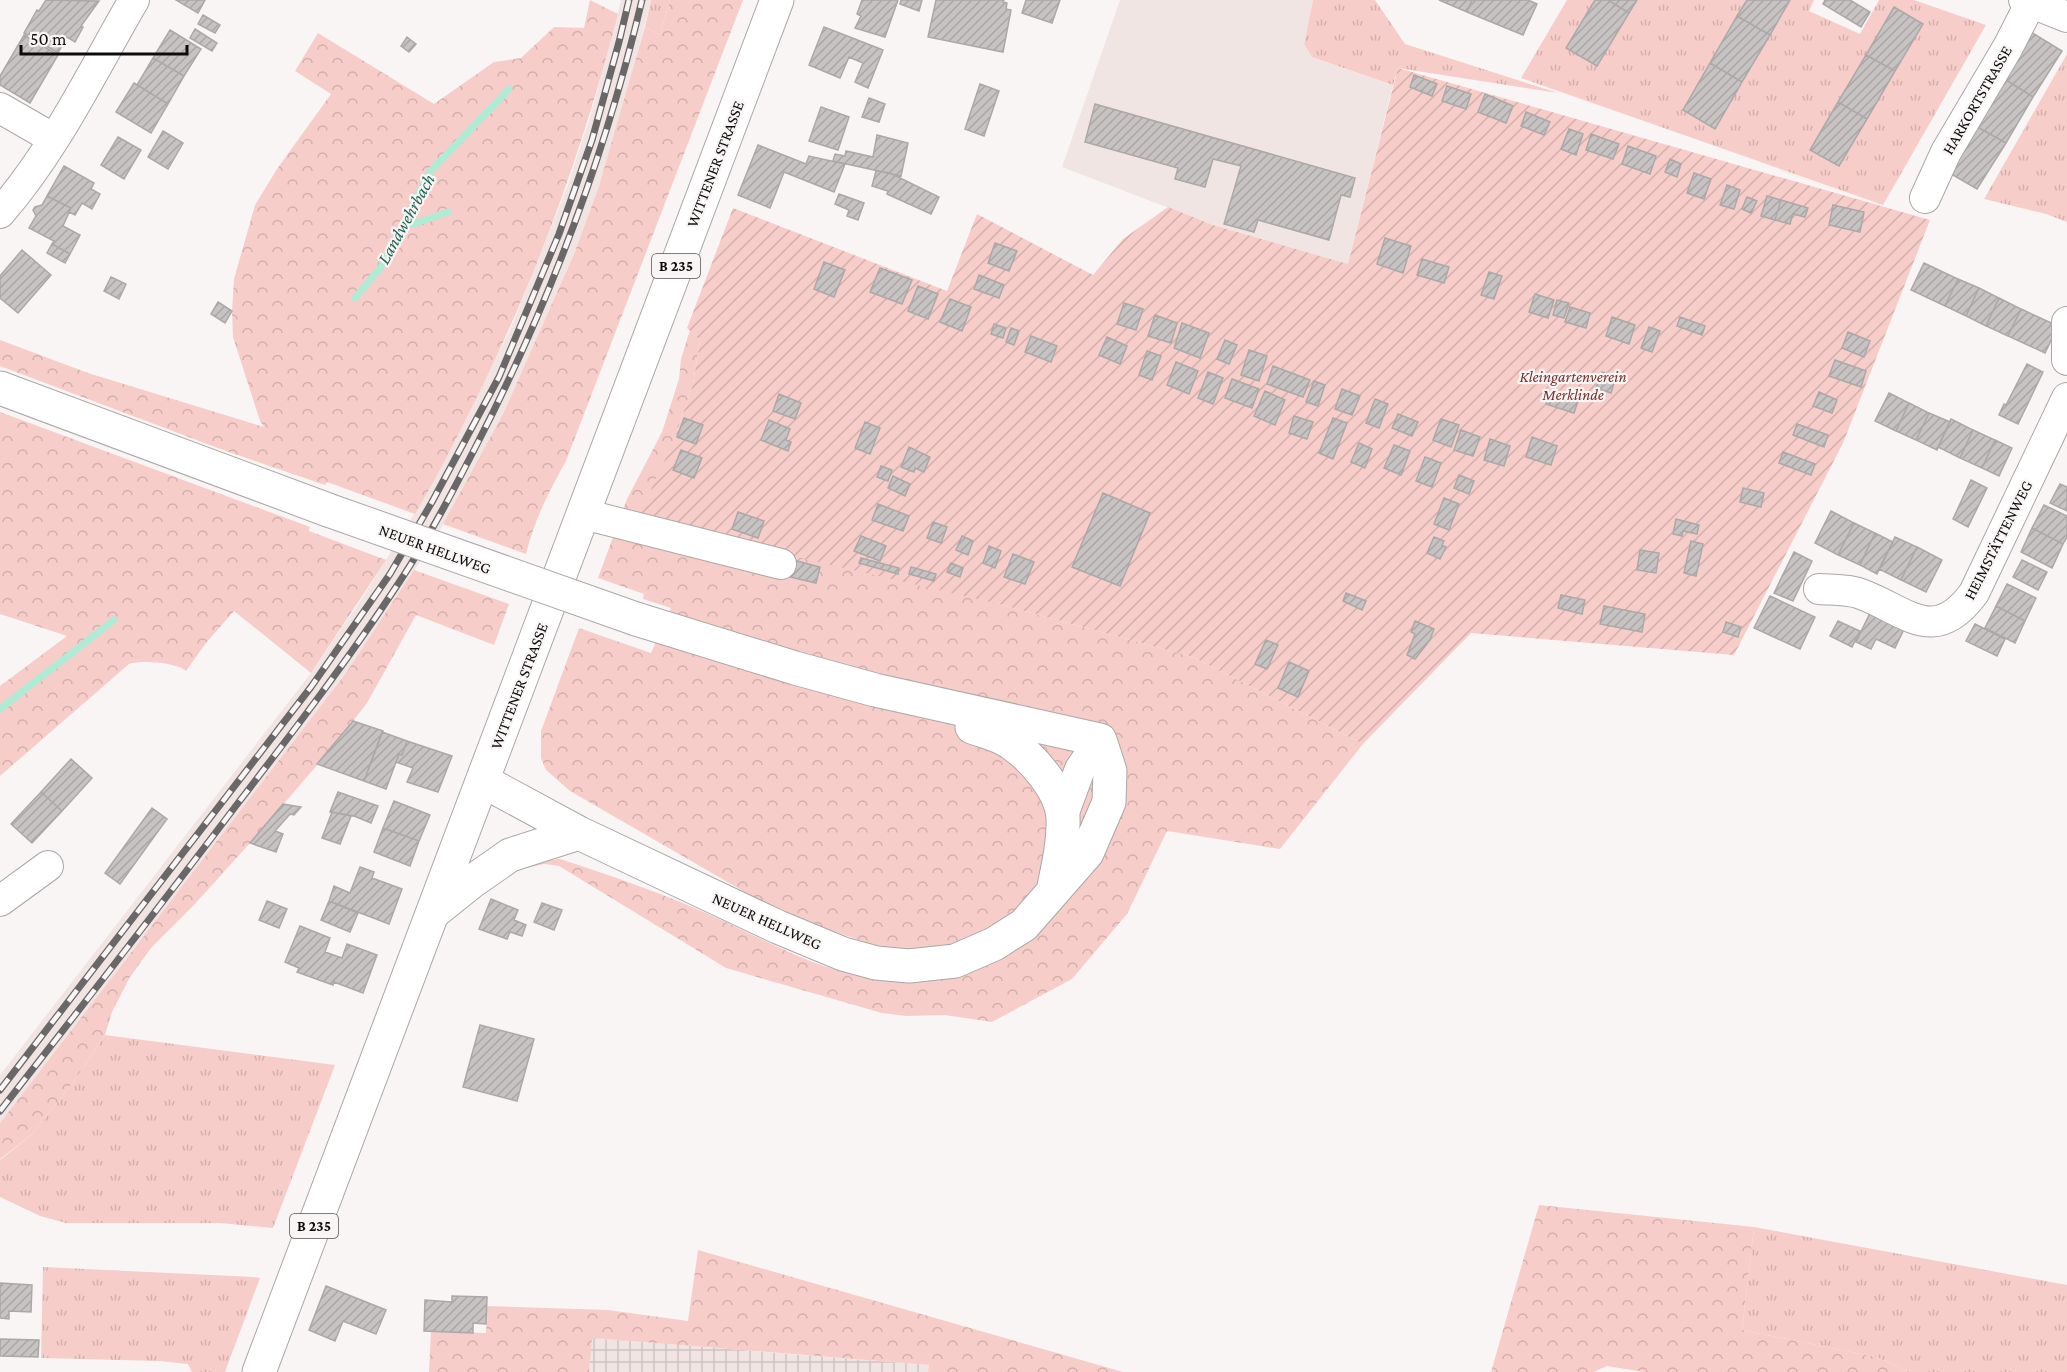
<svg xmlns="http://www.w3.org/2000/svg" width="2067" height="1372" font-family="'Crimson Pro',serif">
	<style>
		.built { fill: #f1e5e3 }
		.industrial { fill: url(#industrial-grid) }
		.grass { fill: url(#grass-tufts) }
		.forest { fill: url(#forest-crowns) }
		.garden { fill: url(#garden-furrows) }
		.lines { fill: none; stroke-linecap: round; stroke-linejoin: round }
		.stream { stroke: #b0ebd5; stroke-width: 7 }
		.building { fill: url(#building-hatch); stroke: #aca8a8; stroke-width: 1.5 }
		.minor-casing { stroke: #aba7a7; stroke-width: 32 }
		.major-casing { stroke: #aba7a7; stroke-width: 35 }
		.minor { stroke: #fff; stroke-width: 30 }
		.major { stroke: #fff; stroke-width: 33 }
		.rail-casing { stroke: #696767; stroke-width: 7 }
		.rail { stroke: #f9f5f5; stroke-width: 4.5; stroke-dasharray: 14; stroke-linecap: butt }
		.major-bridge-casing { stroke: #aba7a7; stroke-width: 35; stroke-linecap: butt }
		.major-bridge { stroke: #fff; stroke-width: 33 }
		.labels { text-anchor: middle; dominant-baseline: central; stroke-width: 4.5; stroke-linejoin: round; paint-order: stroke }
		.shield { fill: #f9f5f5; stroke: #545252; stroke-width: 1.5 }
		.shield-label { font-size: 15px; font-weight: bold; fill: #0d0c0c }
		.street-label { font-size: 16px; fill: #0d0c0c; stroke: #f9f5f5 }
		.park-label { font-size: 16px; font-style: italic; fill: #75302c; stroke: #f9f5f5 }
		.water-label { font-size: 18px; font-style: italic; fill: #1f6651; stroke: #f9f5f5 }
	</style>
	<defs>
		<pattern id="industrial-grid" width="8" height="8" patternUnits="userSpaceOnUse" patternTransform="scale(1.5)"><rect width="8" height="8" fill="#f1e5e3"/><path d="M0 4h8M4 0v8" fill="none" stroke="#cdc3c2"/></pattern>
		<pattern id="grass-tufts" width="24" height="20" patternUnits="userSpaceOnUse" patternTransform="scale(1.5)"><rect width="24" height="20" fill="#f7cdc9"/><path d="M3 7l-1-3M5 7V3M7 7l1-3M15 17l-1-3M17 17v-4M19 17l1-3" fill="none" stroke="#d3afab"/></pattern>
		<pattern id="forest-crowns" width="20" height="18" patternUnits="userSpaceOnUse" patternTransform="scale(1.5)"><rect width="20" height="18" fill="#f7cdc9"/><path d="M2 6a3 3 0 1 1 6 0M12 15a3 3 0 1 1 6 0" fill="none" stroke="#d3afab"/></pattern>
		<pattern id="garden-furrows" width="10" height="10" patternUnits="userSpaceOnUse" patternTransform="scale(1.5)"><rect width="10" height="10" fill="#f7cdc9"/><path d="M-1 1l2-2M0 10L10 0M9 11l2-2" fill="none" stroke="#d3afab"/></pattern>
		<pattern id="building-hatch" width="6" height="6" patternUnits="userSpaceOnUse" patternTransform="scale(1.5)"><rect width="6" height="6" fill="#c7c3c3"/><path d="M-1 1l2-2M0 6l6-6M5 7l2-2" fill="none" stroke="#aaa6a6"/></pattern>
	</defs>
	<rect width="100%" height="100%" fill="#f9f5f5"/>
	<path class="built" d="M621,0H651L627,94L599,186L574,254L503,414L454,507L393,605L346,673L0,1123V1075L311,673L363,597L424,498L447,456L510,330L568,185L592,111Z
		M1120,0H1313L1304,44L1312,57L1393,85L1348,264L1213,225L1062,167Z"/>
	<path class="industrial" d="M591,1338L929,1365L928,1372H589Z"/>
	<path class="grass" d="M651,0H670L660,35L645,27Z
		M1313,0H1375L1405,44L1561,94L1910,216L1558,93L1398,68L1393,85L1312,57L1304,44Z
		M1567,0H1814L1809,11L1860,34L1879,0H1914L1986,25L1883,205L1521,78Z
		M2067,54V222L2046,214L1984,199Z
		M105,1035L335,1065L273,1228L220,1223H66L40,1216L0,1197V1160L31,1135L72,1084Z
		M1754,1227L2067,1285V1372H1910L1876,1357L1742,1330Z
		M43,1267L254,1277L260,1278L225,1372H192L188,1364L159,1361L41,1358Z"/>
	<path class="forest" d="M590,0L618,14C584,145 540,268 481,389C460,431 439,474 415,514L327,482L325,485L223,450L0,366V340L88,373L264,427L260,421L233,337L232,311L234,279L255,205L277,169L331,94L295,71L318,33L434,104L494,62L521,58L554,27L584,28Z
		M670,0H743L566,461C549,491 534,521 526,554L443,524L503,414L574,254L599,186L645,27L660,35Z
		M690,330L700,340L693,384L674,440L999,604L1193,657L1363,744L1280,849L1167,831L1127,914L1072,979L992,1022L945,1015L907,1016L882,1013L726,968L559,866L544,864L527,868L550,860L560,859C609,875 659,892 706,913C758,936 811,968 868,978L862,941L818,926L750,895L570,791L546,770L541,758V731L579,628L651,653L671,608L643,599L644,594L598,578L627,499L662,432L679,379L681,359Z
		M0,412L310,527L309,531L386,560L311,673L234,611L206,643L186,671C175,662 142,660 129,664L0,776V686L67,636L0,614Z
		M414,570L509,604L494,645L416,615L367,703L337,742L250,843L194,905L151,948L130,977L112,1012L105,1035L72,1084L31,1135L0,1159V1123L346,673Z
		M1539,1205L1754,1227L1742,1330L1876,1357L1910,1372H1644L1607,1366L1593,1372H1491Z
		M698,1250L1123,1372H928L929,1365L592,1338L589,1372H429L431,1331L486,1333L487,1306L608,1310L688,1321Z"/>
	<path class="garden" d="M1398,68L1930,220L1843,443L1734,655L1471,633L1363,744L1193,657L999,604L637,520L674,440L693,384L700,340L687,328L733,208L947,291L977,214L1093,275L1123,239L1168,207L1213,225L1348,264Z"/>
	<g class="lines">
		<path class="stream" d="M401,228L448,212
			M355,298L381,267L429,173L509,89
			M0,709L114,620"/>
	</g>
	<path class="building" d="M46,0L99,1L81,26L83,27L75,42L67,37L58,53L24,33L37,10L39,11Z
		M176,0H205L198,13Z
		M862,0H898L885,37L855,28L861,16L857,14Z
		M901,0H922L919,11L900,4Z
		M936,0H1004L1003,2L1007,3L1006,9L1011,10L1003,52L928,37Z
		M1026,0H1060L1052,23L1022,13Z
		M1439,0H1472L1467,12Z
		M1472,0H1528L1537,4L1523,35L1467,12Z
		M1595,0H1608L1629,13L1597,66L1566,48Z
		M1608,0H1637L1629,13Z
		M1747,0H1790L1770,35L1737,16Z
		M1825,0H1850L1870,12L1861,27L1823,4Z
		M1894,7L1923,24L1895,71L1866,55Z
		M203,15L220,25L215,33L198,24Z
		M1737,16L1770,35L1742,82L1710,63Z
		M824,27L883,50L868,88L855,82L863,63L849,57L840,78L809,65Z
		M195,29L217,43L212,51L190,38Z
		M170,30L201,49L184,76L153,58Z
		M2031,32L2062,51L2033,97L2003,78Z
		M24,35L58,55L30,103L0,85V76Z
		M407,37L416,44L409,52L401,46Z
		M1866,55L1895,71L1867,119L1838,102Z
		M153,58L184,76L168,104L137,85Z
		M1710,63L1742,82L1715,129L1683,110Z
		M1414,75L1437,84L1432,96L1410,87Z
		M2003,78L2033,97L2006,143L1974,125Z
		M134,83L168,104L151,133L116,112Z
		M980,84L999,91L984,136L965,129Z
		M1447,86L1471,94L1466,109L1442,101Z
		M1485,94L1513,106L1506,123L1478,112Z
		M869,98L885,104L879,122L862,117Z
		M1838,102L1867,119L1839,166L1810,150Z
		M1095,104L1355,178L1350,197L1341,195L1329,240L1258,220L1254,232L1224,224L1241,166L1213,159L1205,187L1175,179L1178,168L1085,142Z
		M821,107L849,117L838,150L809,141Z
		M1526,112L1550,122L1544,135L1521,126Z
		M1974,125L2006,143L1977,189L1946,171Z
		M1569,129L1583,134L1576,155L1561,149Z
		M163,131L183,143L168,169L148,157Z
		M1591,134L1619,144L1613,159L1586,150Z
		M877,135L908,143L901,176L833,161L835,154L845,156L846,151L873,157Z
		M118,137L141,150L124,179L101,165Z
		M758,145L806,164L809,156L845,164L834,192L784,172L770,208L738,195Z
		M1628,146L1656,156L1650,174L1622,164Z
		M1670,159L1681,164L1677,177L1665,172Z
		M64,166L94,183L91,189L100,194L92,209L82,203L75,215L69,212L71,208L47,196Z
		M876,171L890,173L939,197L931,214L887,194L888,191L872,186Z
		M1694,173L1711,179L1704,199L1687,193Z
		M1727,185L1740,190L1734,209L1720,205Z
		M839,194L864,203L858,220L847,216L849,210L835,204Z
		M47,196L71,208L63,226L80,235L70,254L52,244L54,241L29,228L36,216L33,210L35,207L42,205Z
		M1767,196L1781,200L1775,220L1761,216Z
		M1747,197L1757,201L1751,213L1742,209Z
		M1781,200L1808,208L1805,217L1793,214L1790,224L1775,220Z
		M1833,205L1864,212L1860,232L1829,225Z
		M1385,238L1411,246L1403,273L1377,264Z
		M995,243L1017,251L1009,271L988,263Z
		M52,244L70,254L65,263L47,253Z
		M22,250L51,275L18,313L0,298V276Z
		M1422,259L1449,267L1444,283L1417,275Z
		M824,262L845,270L834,297L814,289Z
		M1924,263L1958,279L1945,306L1911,290Z
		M880,268L912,280L902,304L870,292Z
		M1489,272L1502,276L1494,299L1481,295Z
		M979,275L1004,285L999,298L974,289Z
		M111,277L126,284L119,299L104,291Z
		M1958,279L1979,288L1966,316L1945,306Z
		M918,286L938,294L928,319L908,311Z
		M1979,288L1999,298L1986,326L1966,316Z
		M1535,294L1554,300L1548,318L1529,312Z
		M1999,298L2021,309L2008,336L1986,326Z
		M950,299L971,307L962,331L940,322Z
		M1557,300L1569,303L1564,318L1553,315Z
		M218,302L232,311L225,323L211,314Z
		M1124,303L1143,309L1136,330L1117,324Z
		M1570,307L1590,313L1586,328L1565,322Z
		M2021,309L2058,326L2045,353L2008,336Z
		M1155,315L1177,323L1171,343L1148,336Z
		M1612,317L1635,325L1629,344L1606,336Z
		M1680,317L1705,326L1702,335L1677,326Z
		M1182,323L1209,333L1200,358L1174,348Z
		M994,324L1006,328L1003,338L991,334Z
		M1649,327L1660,331L1652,352L1641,348Z
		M1011,328L1019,331L1014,345L1006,342Z
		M1848,332L1870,341L1864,357L1842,348Z
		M1031,336L1057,346L1051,362L1025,352Z
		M1107,337L1127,346L1120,364L1099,355Z
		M1225,340L1237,345L1229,364L1217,359Z
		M1249,350L1267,356L1259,381L1241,375Z
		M1147,351L1161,356L1152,380L1139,375Z
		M1835,360L1866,371L1861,387L1829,376Z
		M1176,362L1198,371L1189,394L1167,385Z
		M2027,364L2043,372L2018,424L1999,415L2004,404L2006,405Z
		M1273,366L1310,380L1303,397L1267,384Z
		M1208,372L1223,378L1213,404L1198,398Z
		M1602,372L1616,377L1611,393L1596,388Z
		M1232,379L1259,389L1252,408L1225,398Z
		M1314,381L1325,385L1318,406L1306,402Z
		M1342,389L1360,396L1352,415L1335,409Z
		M1265,391L1285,400L1275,425L1254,416Z
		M1550,392L1578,401L1574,413L1546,404Z
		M1819,392L1837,400L1832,413L1813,406Z
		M1889,393L1909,403L1896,431L1875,421Z
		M779,394L801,403L795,419L773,411Z
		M1375,399L1388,404L1379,428L1366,423Z
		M1909,403L1929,413L1916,440L1896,431Z
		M1929,413L1950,422L1937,450L1916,440Z
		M1398,414L1418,422L1412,436L1392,428Z
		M1294,416L1313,422L1307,439L1289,433Z
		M684,418L703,425L696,444L677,437Z
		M1333,418L1347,423L1333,459L1319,453Z
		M1441,419L1459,425L1451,447L1433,440Z
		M1951,419L1973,430L1960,458L1938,447Z
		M769,420L790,429L786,440L791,442L788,451L761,440Z
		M865,422L880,428L870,454L855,448Z
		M1797,424L1828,435L1824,447L1793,435Z
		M1461,430L1480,437L1473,456L1454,450Z
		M1973,430L1995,440L1982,468L1960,458Z
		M1532,437L1557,446L1551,465L1526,457Z
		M1490,439L1510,446L1504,466L1484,460Z
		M1995,440L2012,448L1999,476L1982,468Z
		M1359,443L1372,449L1365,468L1351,462Z
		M1394,445L1410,451L1401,475L1384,468Z
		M909,447L930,457L924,472L915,468L914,472L901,467Z
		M681,450L702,458L694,478L673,470Z
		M1783,452L1815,464L1811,475L1779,463Z
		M1425,457L1441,463L1432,487L1416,481Z
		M881,466L892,470L888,481L877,477Z
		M1459,475L1474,481L1469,494L1454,488Z
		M893,476L910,484L905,496L888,488Z
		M1971,480L1987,488L1968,527L1953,519Z
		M2060,484L2067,487V511L2050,503Z
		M1743,488L1764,493L1761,507L1740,502Z
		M1103,493L1150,513L1120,586L1072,567Z
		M1444,498L1459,504L1449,530L1434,524Z
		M878,504L909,516L903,531L872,520Z
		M2044,505L2067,516V537L2063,544L2032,528Z
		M1831,511L1854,523L1838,555L1815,543Z
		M738,512L764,521L758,538L732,529Z
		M1676,519L1699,525L1697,534L1683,531L1682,536L1673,534Z
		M933,522L947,527L941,543L927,538Z
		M1854,523L1875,533L1860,565L1838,555Z
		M2032,528L2063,544L2052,568L2021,552Z
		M1875,533L1893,542L1877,574L1860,565Z
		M861,536L886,546L880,561L854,551Z
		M962,536L973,541L968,555L956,550Z
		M1434,537L1444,541L1442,545L1446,547L1440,559L1427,553Z
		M1895,537L1917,547L1901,580L1879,569Z
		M1691,541L1703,544L1696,576L1684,573Z
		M989,546L1001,551L995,568L983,563Z
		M1917,547L1942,560L1926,592L1901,580Z
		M1640,550L1659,553L1656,573L1637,570Z
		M1794,552L1812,561L1793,601L1774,593Z
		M1013,554L1034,562L1025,584L1004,577Z
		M861,558L899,568L898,574L859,563Z
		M793,560L820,567L816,583L790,577Z
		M2022,560L2047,572L2038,590L2013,577Z
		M951,563L963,568L960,577L947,572Z
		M911,567L936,574L934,581L909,574Z
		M2007,584L2036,598L2025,621L1996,606Z
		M1346,593L1366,601L1362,610L1343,601Z
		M1561,595L1585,600L1582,614L1558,608Z
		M1770,596L1815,617L1800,649L1754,628Z
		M1604,606L1645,614L1642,632L1600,624Z
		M1996,606L2025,621L2015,643L1985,628Z
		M1871,611L1905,627L1895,648L1876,639L1871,649L1856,642Z
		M1415,621L1434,629L1430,640L1415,659L1407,655L1415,634L1411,632Z
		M1838,621L1860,631L1852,647L1830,636Z
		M1726,622L1741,627L1738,637L1723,632Z
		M1975,624L2005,639L1997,656L1966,641Z
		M1266,640L1278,645L1267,669L1255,664Z
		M1289,662L1309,671L1298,697L1278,688Z
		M353,721L383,731L364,781L317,764Z
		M382,732L407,741L402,755L399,754L386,789L364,781Z
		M407,741L452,756L438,792L407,782L413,768L396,762L399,754L402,755Z
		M71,759L92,778L62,811L41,792Z
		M41,792L62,811L32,843L11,824Z
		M338,792L378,806L371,823L354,816L330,812Z
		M394,801L430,815L419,841L383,828Z
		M283,804L301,807L294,815L290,814L275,831L283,834L276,852L250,843Z
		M152,808L167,819L120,884L105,873Z
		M332,812L351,816L340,844L322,838Z
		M383,828L419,841L410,866L374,852Z
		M360,867L374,872L372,878L402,889L389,924L329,901L334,886L350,893Z
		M491,899L518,910L514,920L526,925L522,936L510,932L507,939L479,929Z
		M267,901L287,909L279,928L259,920Z
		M329,901L358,913L350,932L321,920Z
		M542,903L562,910L554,930L534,922Z
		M300,926L330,938L325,952L342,958L347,944L377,955L363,993L334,982L333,985L297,972L299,968L285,962Z
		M480,1025L534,1039L517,1101L463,1087Z
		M0,1283L32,1285L31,1312L9,1311V1319L0,1318Z
		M326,1286L386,1310L376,1334L343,1321L335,1341L309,1330Z
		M452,1296L487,1297L486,1324L473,1323V1333L424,1331L425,1300L452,1302Z
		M0,1339L39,1340L38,1357L0,1356Z"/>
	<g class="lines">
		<defs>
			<path id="minor" d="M2024,0L2067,17
				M0,108L54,139
				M1925,198L1946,152L2008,47L2032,0
				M0,213C55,150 92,72 134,0
				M2067,322V360
				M583,514L781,564
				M1819,589C1832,590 1849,589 1861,594C1907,611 1934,647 1974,593L2067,398
				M1063,815L1080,769L1100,740
				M0,901L48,866"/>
			<path id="major" d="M0,388L328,510
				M972,727C985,732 1000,735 1011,743C1033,758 1061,790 1063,817C1064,842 1058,867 1053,891
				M483,781L579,833L778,927L843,954L876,963L909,966L955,961L994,944L1024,925L1087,853L1109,802L1110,771L1100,740L875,690L795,668L636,619
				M435,911L470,883L510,855L579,833
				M259,1372L777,0"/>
		</defs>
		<use href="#minor" class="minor-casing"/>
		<use href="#major" class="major-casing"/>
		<use href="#minor" class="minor"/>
		<use href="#major" class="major"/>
		<defs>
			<path id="rail" d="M0,1090L311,687L390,574L432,502L499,377L559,234L592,140L619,42L629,0
				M0,1111C79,1010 158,909 235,807C292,733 349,659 400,581C428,539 451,495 474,450C548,307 605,157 642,0"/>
		</defs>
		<use href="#rail" class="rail-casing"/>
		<use href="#rail" class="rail"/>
		<defs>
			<path id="major-bridge" d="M328,510L636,619"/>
		</defs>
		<use href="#major-bridge" class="major-bridge-casing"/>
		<use href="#major-bridge" class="major-bridge"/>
	</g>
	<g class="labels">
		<g class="shield">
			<rect x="652" y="254" width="48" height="24" rx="4.5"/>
			<rect x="290" y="1214" width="48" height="24" rx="4.5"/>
		</g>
		<g class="shield-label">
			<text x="676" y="266">B 235</text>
			<text x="314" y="1226">B 235</text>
		</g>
		<g class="street-label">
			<text transform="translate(1977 100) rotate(-60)">HARKORTSTRASSE</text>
			<text transform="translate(715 164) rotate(-69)">WITTENER STRASSE</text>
			<text transform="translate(1998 540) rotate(-63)">HEIMSTÄTTENWEG</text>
			<text transform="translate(435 549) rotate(20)">NEUER HELLWEG</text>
			<text transform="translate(519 686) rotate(-69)">WITTENER STRASSE</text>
			<text transform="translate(767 921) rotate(24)">NEUER HELLWEG</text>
		</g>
		<g class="park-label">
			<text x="1573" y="376">Kleingartenverein<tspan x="1573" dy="18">Merklinde</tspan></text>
		</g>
		<g class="water-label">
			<text transform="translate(406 219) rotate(-61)">Landwehrbach</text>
		</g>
	</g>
	<path d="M21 45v9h166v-9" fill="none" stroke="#0d0c0c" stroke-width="3"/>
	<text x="30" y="45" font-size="18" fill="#0d0c0c" stroke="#f9f5f5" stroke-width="4.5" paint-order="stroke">50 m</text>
</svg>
